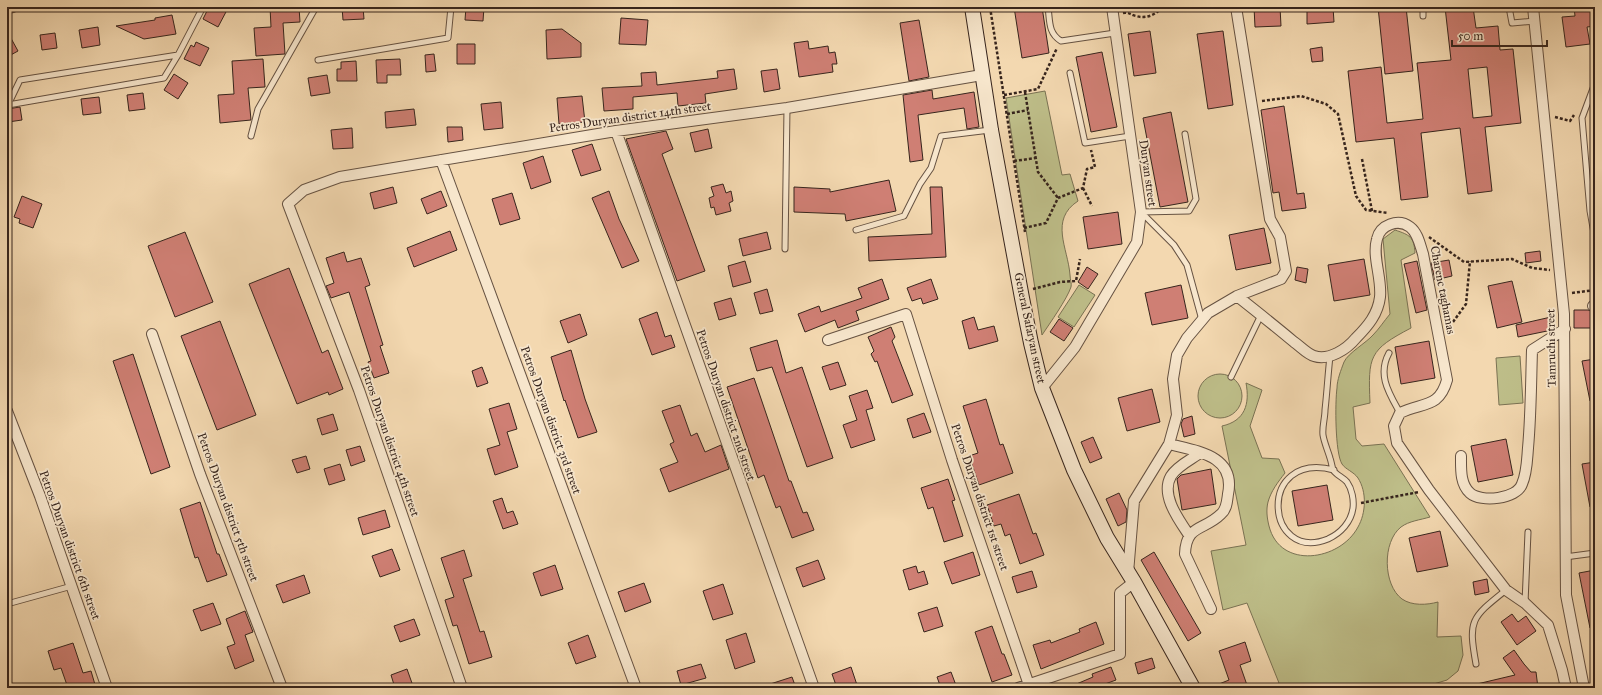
<svg xmlns="http://www.w3.org/2000/svg" width="1602" height="695" font-family="'IM FELL Great Primer',serif">
	<style>
		.green { fill: #bebe89; stroke: #7a7253 }
		.building { fill: #cf7f74; stroke: #37251d; fill-rule: evenodd }
		.lines { fill: none; stroke-linecap: round; stroke-linejoin: round }
		.service-casing { stroke: #665242; stroke-width: 7 }
		.minor-casing { stroke: #665242; stroke-width: 12 }
		.secondary-casing { stroke: #37251d; stroke-width: 16 }
		.path { stroke: #37251d; stroke-width: 2.5; stroke-dasharray: 3 2; stroke-linecap: butt }
		.service { stroke: #f7e6cc; stroke-width: 5 }
		.minor { stroke: #f7e6cc; stroke-width: 10 }
		.secondary { stroke: #f7e6cc; stroke-width: 14 }
		.labels { text-anchor: middle; dominant-baseline: central; stroke-width: 3.5; stroke-linejoin: round; paint-order: stroke }
		.street-label { font-size: 12px; fill: #37251d; stroke: #f7e6cc }
	</style>
	<rect width="100%" height="100%" fill="#f3d8b0"/>
	<filter id="stains"><feTurbulence type="fractalNoise" baseFrequency=".005" numOctaves="4"/><feColorMatrix values="0 0 0 0 .2 0 0 0 0 .09 0 0 0 0 .02 0 0 0 .5 -.17"/></filter>
	<radialGradient id="worn" r=".72"><stop offset=".6" stop-color="#630" stop-opacity="0"/><stop offset="1" stop-color="#630" stop-opacity=".3"/></radialGradient>
	<path class="green" d="M1045,91L1062,175L1070,174L1078,201C1049,220 1068,248 1070,275C1070,279 1072,284 1071,287C1067,299 1050,323 1042,335L1006,98Z
		M1395,230C1410,235 1414,237 1415,253L1401,260L1411,328C1369,350 1368,356 1370,403L1353,407L1356,439L1362,446L1384,444L1430,517C1420,520 1409,521 1401,527C1382,542 1383,585 1402,599C1412,606 1427,605 1438,602L1437,637L1461,636L1463,655L1458,671L1447,680L1427,686L1417,688H1281L1247,603L1223,610L1211,551L1246,545L1222,426C1245,421 1250,404 1246,383L1262,390L1250,426L1262,458L1279,459L1285,473C1278,482 1271,491 1268,502C1266,510 1267,518 1269,526C1280,570 1340,561 1358,527C1366,513 1367,492 1358,478C1354,472 1345,469 1342,464C1335,453 1335,402 1337,388C1337,380 1341,370 1344,362C1348,353 1366,343 1373,335C1379,329 1384,321 1390,314L1383,239Z
		M1079,285L1095,295L1074,327L1058,317Z
		M1520,356L1523,403L1499,405L1496,358Z
		M1198 396a22 22 0 1 1 44 0a22 22 0 1 1-44 0Z"/>
	<path class="building" d="M209,7H222L227,10L218,27L203,19Z
		M270,7H299L300,22L283,23L285,54L256,56L254,28L271,27Z
		M342,7H363L364,19L343,20Z
		M466,7H484L483,21L465,20Z
		M1014,7H1042L1049,53L1022,58Z
		M1254,7H1280L1281,26L1255,27Z
		M1307,7H1333L1334,22L1307,24Z
		M1378,7H1406L1413,71L1385,74Z
		M1445,7H1473L1476,28L1498,26L1500,50L1513,49L1521,123L1485,127L1492,191L1468,194L1460,128L1421,133L1428,197L1401,200L1394,138L1356,142L1348,71L1381,67L1387,123L1423,119L1417,63L1451,60ZM1487,67L1492,116L1473,118L1468,69Z
		M1574,7H1595V26L1587,27L1590,44L1566,47L1562,17L1575,16Z
		M172,15L176,34L144,39L116,26L155,20V18Z
		M621,18L648,20L646,45L619,44Z
		M919,20L929,77L909,81L900,23Z
		M98,27L100,45L82,48L79,30Z
		M562,29L581,43V57L547,59L546,30Z
		M7,31L18,51L7,57Z
		M1150,31L1156,73L1134,76L1128,34Z
		M1223,31L1233,105L1208,109L1197,34Z
		M55,33L57,48L42,50L40,35Z
		M808,41L809,49L828,46L829,53L835,52L837,64H832L833,72L799,77L794,43Z
		M196,42L209,48L200,66L184,59L191,45L194,47Z
		M457,44H475V64H457Z
		M1322,47L1323,61L1312,62L1310,49Z
		M1102,52L1117,127L1091,132L1076,57Z
		M434,54L436,71L426,72L425,55Z
		M263,59L265,87L248,88L251,120L220,123L218,95L234,94L232,61Z
		M400,59L401,75H387V83H377L376,60Z
		M356,61L357,81H337V69H341V62Z
		M734,69L737,89L705,94L706,103L678,106L677,93L633,97V109L604,111L602,88L642,86L641,73L656,72L657,85L718,78L717,71Z
		M777,69L780,89L764,92L761,71Z
		M174,74L188,83L178,99L164,90Z
		M327,75L330,93L311,96L308,78Z
		M932,90L933,99L974,92L979,127L967,129L964,108L918,115L923,160L910,162L903,95Z
		M143,93L145,109L129,111L127,95Z
		M582,96L585,122L559,124L557,98Z
		M99,97L101,113L83,115L81,99Z
		M501,102L503,128L484,130L481,104Z
		M1284,106L1297,194L1304,193L1306,208L1282,211L1279,192L1273,193L1261,110Z
		M20,107L22,120L8,122L7,109Z
		M414,109L416,125L386,128L385,112Z
		M1171,112L1188,202L1160,207L1143,118Z
		M447,127H462L463,140L448,142Z
		M352,128L353,148L333,149L331,130Z
		M708,129L712,148L695,152L690,133Z
		M666,131L673,149L662,154L705,271L677,281L626,139Z
		M592,144L601,170L581,176L572,150Z
		M543,156L551,182L531,189L523,163Z
		M889,180L896,211L846,221L845,214L794,212V187L830,189V192Z
		M723,184L726,193L731,191L733,201L729,203L731,211L716,215L714,207L711,208L709,198L714,196L711,187Z
		M393,187L397,203L374,209L370,193Z
		M930,187H942L946,257L869,261L868,237L932,234Z
		M441,191L447,206L427,214L421,199Z
		M609,191L619,219L639,261L622,268L592,198Z
		M512,193L520,219L500,225L492,199Z
		M22,196L42,204L33,228L19,223L20,219L14,217Z
		M1118,212L1122,244L1088,249L1083,217Z
		M1264,228L1271,263L1236,270L1229,235Z
		M450,231L457,250L414,267L407,248Z
		M185,232L213,302L175,317L148,246Z
		M767,232L771,249L743,256L739,239Z
		M1540,251L1541,261L1526,263L1525,253Z
		M344,252L347,262L361,258L370,285L365,287L383,345L380,346L389,373L374,378L368,362L371,361L349,292L331,298L326,286L334,283L326,258Z
		M1364,259L1370,295L1334,301L1328,265Z
		M1449,260L1452,276L1435,280L1431,263Z
		M745,261L751,282L733,287L728,266Z
		M1417,261L1427,310L1416,313L1404,264Z
		M1087,267L1098,274L1088,289L1078,282Z
		M1297,267L1308,269L1306,283L1295,280Z
		M289,268L322,353L328,350L343,389L329,395L328,392L297,404L249,284Z
		M882,279L889,299L856,311L859,320L838,328L835,320L805,332L798,314L819,306L821,312L862,298L858,288Z
		M931,279L938,299L923,304L921,298L912,301L907,288Z
		M1512,281L1522,322L1497,328L1488,286Z
		M1181,285L1188,318L1152,325L1145,293Z
		M767,289L773,311L760,314L754,293Z
		M731,298L736,315L719,320L714,303Z
		M1574,310H1588L1594,312V328H1574Z
		M657,312L665,337L671,335L675,347L652,355L639,319Z
		M580,314L587,335L568,343L560,321Z
		M974,317L978,330L994,326L998,341L969,349L962,321Z
		M1551,317L1554,328L1552,330L1518,337L1516,325Z
		M1059,319L1073,328L1064,341L1050,332Z
		M220,321L256,415L217,430L181,336Z
		M891,327L895,337L892,341L913,395L892,403L877,361L875,362L871,354L874,351L868,337Z
		M777,340L786,373L802,367L833,458L807,467L772,367L757,371L750,348Z
		M1429,341L1435,378L1401,384L1395,347Z
		M571,350L585,399L597,432L578,438L565,400L564,401L551,357Z
		M133,354L170,467L151,474L113,361Z
		M1595,359V400L1590,401L1582,361Z
		M838,362L846,385L830,390L822,367Z
		M482,367L488,383L477,387L472,371Z
		M754,378L789,481H791L803,513L807,512L814,530L792,538L780,506L776,508L764,475L758,478L727,387Z
		M1152,389L1160,422L1127,431L1118,398Z
		M867,390L873,408L866,410L875,440L851,448L843,425L857,420L849,396Z
		M986,399L1000,445L1003,444L1013,473L979,485L969,456L978,453L963,406Z
		M509,403L517,429L507,432L518,467L495,475L487,449L500,445L489,409Z
		M680,405L691,436L697,433L705,452L721,445L729,469L669,492L660,469L678,462L670,444L674,442L662,411Z
		M924,413L931,432L913,438L907,419Z
		M333,414L338,430L322,435L317,419Z
		M1192,416L1195,434L1184,437L1181,424L1183,419Z
		M1093,437L1102,458L1090,463L1081,442Z
		M1506,439L1513,475L1478,482L1471,446Z
		M360,446L365,461L351,466L346,450Z
		M306,456L310,469L297,473L292,460Z
		M1595,462V507H1590L1582,464Z
		M340,464L345,480L329,485L324,469Z
		M1211,469L1216,504L1182,510L1177,479L1181,475Z
		M948,479L955,500L952,501L963,536L944,542L933,507L928,509L921,488Z
		M1327,485L1333,520L1298,526L1292,491Z
		M1119,493L1127,510L1126,522L1118,526L1106,499Z
		M1019,494L1033,534L1036,533L1044,555L1020,564L1010,534L1005,536L1001,524L994,526L987,505Z
		M502,498L507,513L513,511L518,524L503,529L493,501Z
		M200,502L217,554H219L227,575L207,582L198,557L195,558L180,509Z
		M385,510L390,527L363,535L358,518Z
		M1440,531L1448,566L1417,572L1409,538Z
		M392,549L400,570L380,577L372,556Z
		M464,550L472,576L463,579L480,632L484,631L492,657L469,664L457,625L453,626L445,600L454,597L441,558Z
		M973,552L980,575L952,584L944,562Z
		M1154,552L1201,633L1188,641L1141,560Z
		M818,560L825,579L803,587L796,568Z
		M555,565L563,589L541,596L533,573Z
		M916,566L918,573L924,571L928,584L909,590L903,570Z
		M1595,570V627L1590,628L1579,573Z
		M1032,571L1037,587L1017,593L1012,577Z
		M304,575L310,593L283,603L276,585Z
		M1487,579L1489,592L1475,595L1473,582Z
		M644,583L651,602L625,612L618,592Z
		M723,584L733,614L713,620L703,591Z
		M213,603L221,624L201,631L193,610Z
		M937,607L943,626L924,632L918,613Z
		M245,611L253,632L245,635L254,661L235,669L227,647L235,644L226,619Z
		M1512,614L1518,622L1526,616L1536,631L1517,645L1501,622Z
		M414,619L420,635L400,642L394,626Z
		M1096,622L1104,644L1041,669L1033,645L1050,640L1051,643L1080,632L1079,629Z
		M992,626L1002,654H1004L1012,675L992,682L975,632Z
		M746,633L755,662L735,669L726,640Z
		M588,635L596,657L576,664L568,643Z
		M1245,642L1251,661L1240,665L1248,688H1209L1229,680L1219,651Z
		M73,643L83,673L91,671L96,688H68L61,668L54,670L48,651Z
		M1514,650L1524,664L1531,672H1536L1538,688H1478L1477,684L1515,675L1503,658Z
		M1152,658L1155,668L1138,674L1135,663Z
		M701,664L706,678L681,685L677,671Z
		M851,667L858,688H837L832,674Z
		M1111,667L1116,680L1094,688H1067L1093,677L1092,674Z
		M407,669L413,686L405,688H395L391,675Z
		M951,672L957,688H941L937,677Z
		M792,677L796,688H765L764,686Z"/>
	<g class="lines">
		<defs>
			<path id="service" d="M1048,7C1050,21 1048,33 1061,41L1115,33
				M1423,7V16
				M1509,7L1512,23L1535,21
				M318,60L448,38L451,7
				M1070,73L1085,143L1130,136
				M1595,83L1582,118L1590,211L1595,239
				M8,105L20,80L178,55L203,7
				M8,105L164,78L178,55
				M251,136L258,109L316,7
				M1141,212L1189,211L1196,199L1185,134
				M1142,213L1174,245L1187,265L1202,320
				M856,230L904,216L920,184L931,168L941,136L990,130
				M785,249L787,108
				M1389,353C1377,375 1389,393 1400,413
				M1330,356C1328,374 1327,392 1325,410C1325,418 1322,427 1323,435C1324,442 1328,451 1330,458C1331,461 1332,466 1333,470C1336,475 1343,477 1347,482C1352,489 1354,500 1353,508C1351,522 1341,533 1328,539C1265,564 1256,450 1334,470
				M1231,377L1261,315
				M1565,557L1595,553
				M1525,603L1528,532
				M7,604L72,586
				M1476,664C1468,620 1471,618 1506,590"/>
			<path id="minor" d="M1533,7L1564,314L1566,595L1584,688
				M7,8L13,7
				M616,131L814,688
				M441,160L636,688
				M1237,296C1256,311 1275,326 1294,342C1300,346 1307,354 1314,356C1329,361 1347,349 1356,338C1368,326 1378,314 1380,297C1382,278 1372,257 1377,239C1380,225 1398,218 1410,227C1418,233 1420,245 1423,254L1447,380C1439,409 1422,402 1400,413L1394,426L1397,443L1429,490L1506,590L1525,603L1548,625L1562,670L1566,688
				M1593,306H1595
				M152,334L200,474L282,688
				M828,340L906,314L952,460L1030,688
				M1042,388L1075,347L1137,242L1141,212L1112,7
				M7,411L40,496L107,688
				M1169,444C1196,451 1236,455 1228,494C1227,501 1227,509 1221,514C1204,531 1186,524 1185,554L1211,609
				M1461,456C1461,469 1460,484 1470,493C1481,503 1517,499 1522,484C1527,473 1527,460 1528,448C1531,415 1531,382 1532,350L1565,329
				M1189,535C1179,520 1160,495 1171,476C1177,466 1192,459 1200,453
				M1128,573L1134,501L1169,444L1177,415L1173,379L1177,355L1187,338L1208,313L1237,296L1281,279L1286,271L1280,237L1270,219L1236,7
				M462,688L359,390L288,204L304,190L340,177L616,131L787,108L982,75
				M1018,688L1120,654V593L1134,582"/>
			<path id="secondary" d="M972,7L991,130L1022,298L1031,343L1042,388L1074,470L1107,538L1134,582L1193,688"/>
		</defs>
		<use href="#service" class="service-casing"/>
		<use href="#minor" class="minor-casing"/>
		<use href="#secondary" class="secondary-casing"/>
		<path class="path" d="M990,7L1025,232
			M1123,13C1129,12 1131,15 1136,16C1146,19 1156,15 1162,7
			M1025,92L1038,172L1058,198
			M1004,95L1038,89L1057,48
			M1262,101L1301,96L1326,104L1338,114L1356,196L1366,210L1388,213
			M1007,114L1028,110
			M1555,117L1570,121L1574,115
			M1362,159L1372,211
			M1014,161L1036,158
			M1083,188L1092,206
			M1024,228L1046,223L1058,198L1083,188L1087,169L1095,167L1091,150
			M1429,237L1464,262L1512,259L1532,268L1550,270
			M1033,289L1060,282L1076,281L1080,259
			M1572,293L1595,290
			M1453,322L1466,304L1470,261
			M1361,503L1419,492"/>
		<use href="#service" class="service"/>
		<use href="#minor" class="minor"/>
		<use href="#secondary" class="secondary"/>
	</g>
	<g class="labels">
		<g class="street-label">
			<text transform="translate(630 117) rotate(-8)">Petros Duryan district 14th street</text>
			<text transform="translate(1148 173) rotate(82)">Duryan street</text>
			<text transform="translate(1443 290) rotate(79)">Charenc taghamas</text>
			<text transform="translate(1030 328) rotate(78)">General Safaryan street</text>
			<text transform="translate(1551 348) rotate(-91)">Tamruchi street</text>
			<text transform="translate(726 405) rotate(71)">Petros Duryan district 2nd street</text>
			<text transform="translate(551 420) rotate(70)">Petros Duryan district 3rd street</text>
			<text transform="translate(390 441) rotate(71)">Petros Duryan district 4th street</text>
			<text transform="translate(980 497) rotate(71)">Petros Duryan district 1st street</text>
			<text transform="translate(228 507) rotate(70)">Petros Duryan district 5th street</text>
			<text transform="translate(70 545) rotate(70)">Petros Duryan district 6th street</text>
		</g>
	</g>
	<rect width="1602" height="695" fill="none" stroke="#f3d8b0" stroke-width="24"/>
	<rect x="8" y="8" width="1586" height="679" fill="none" stroke="#37251d" stroke-width="2"/>
	<rect x="12" y="12" width="1578" height="671" fill="none" stroke="#37251d"/>
	<path d="M1452 40v6h95v-6" fill="none" stroke="#37251d" stroke-width="2"/>
	<text x="1458" y="40" font-size="12" fill="#37251d" stroke="#f7e6cc" stroke-width="3" paint-order="stroke">50 m</text>
	<rect width="100%" height="100%" filter="url(#stains)"/>
	<rect width="100%" height="100%" fill="url(#worn)"/>
</svg>
